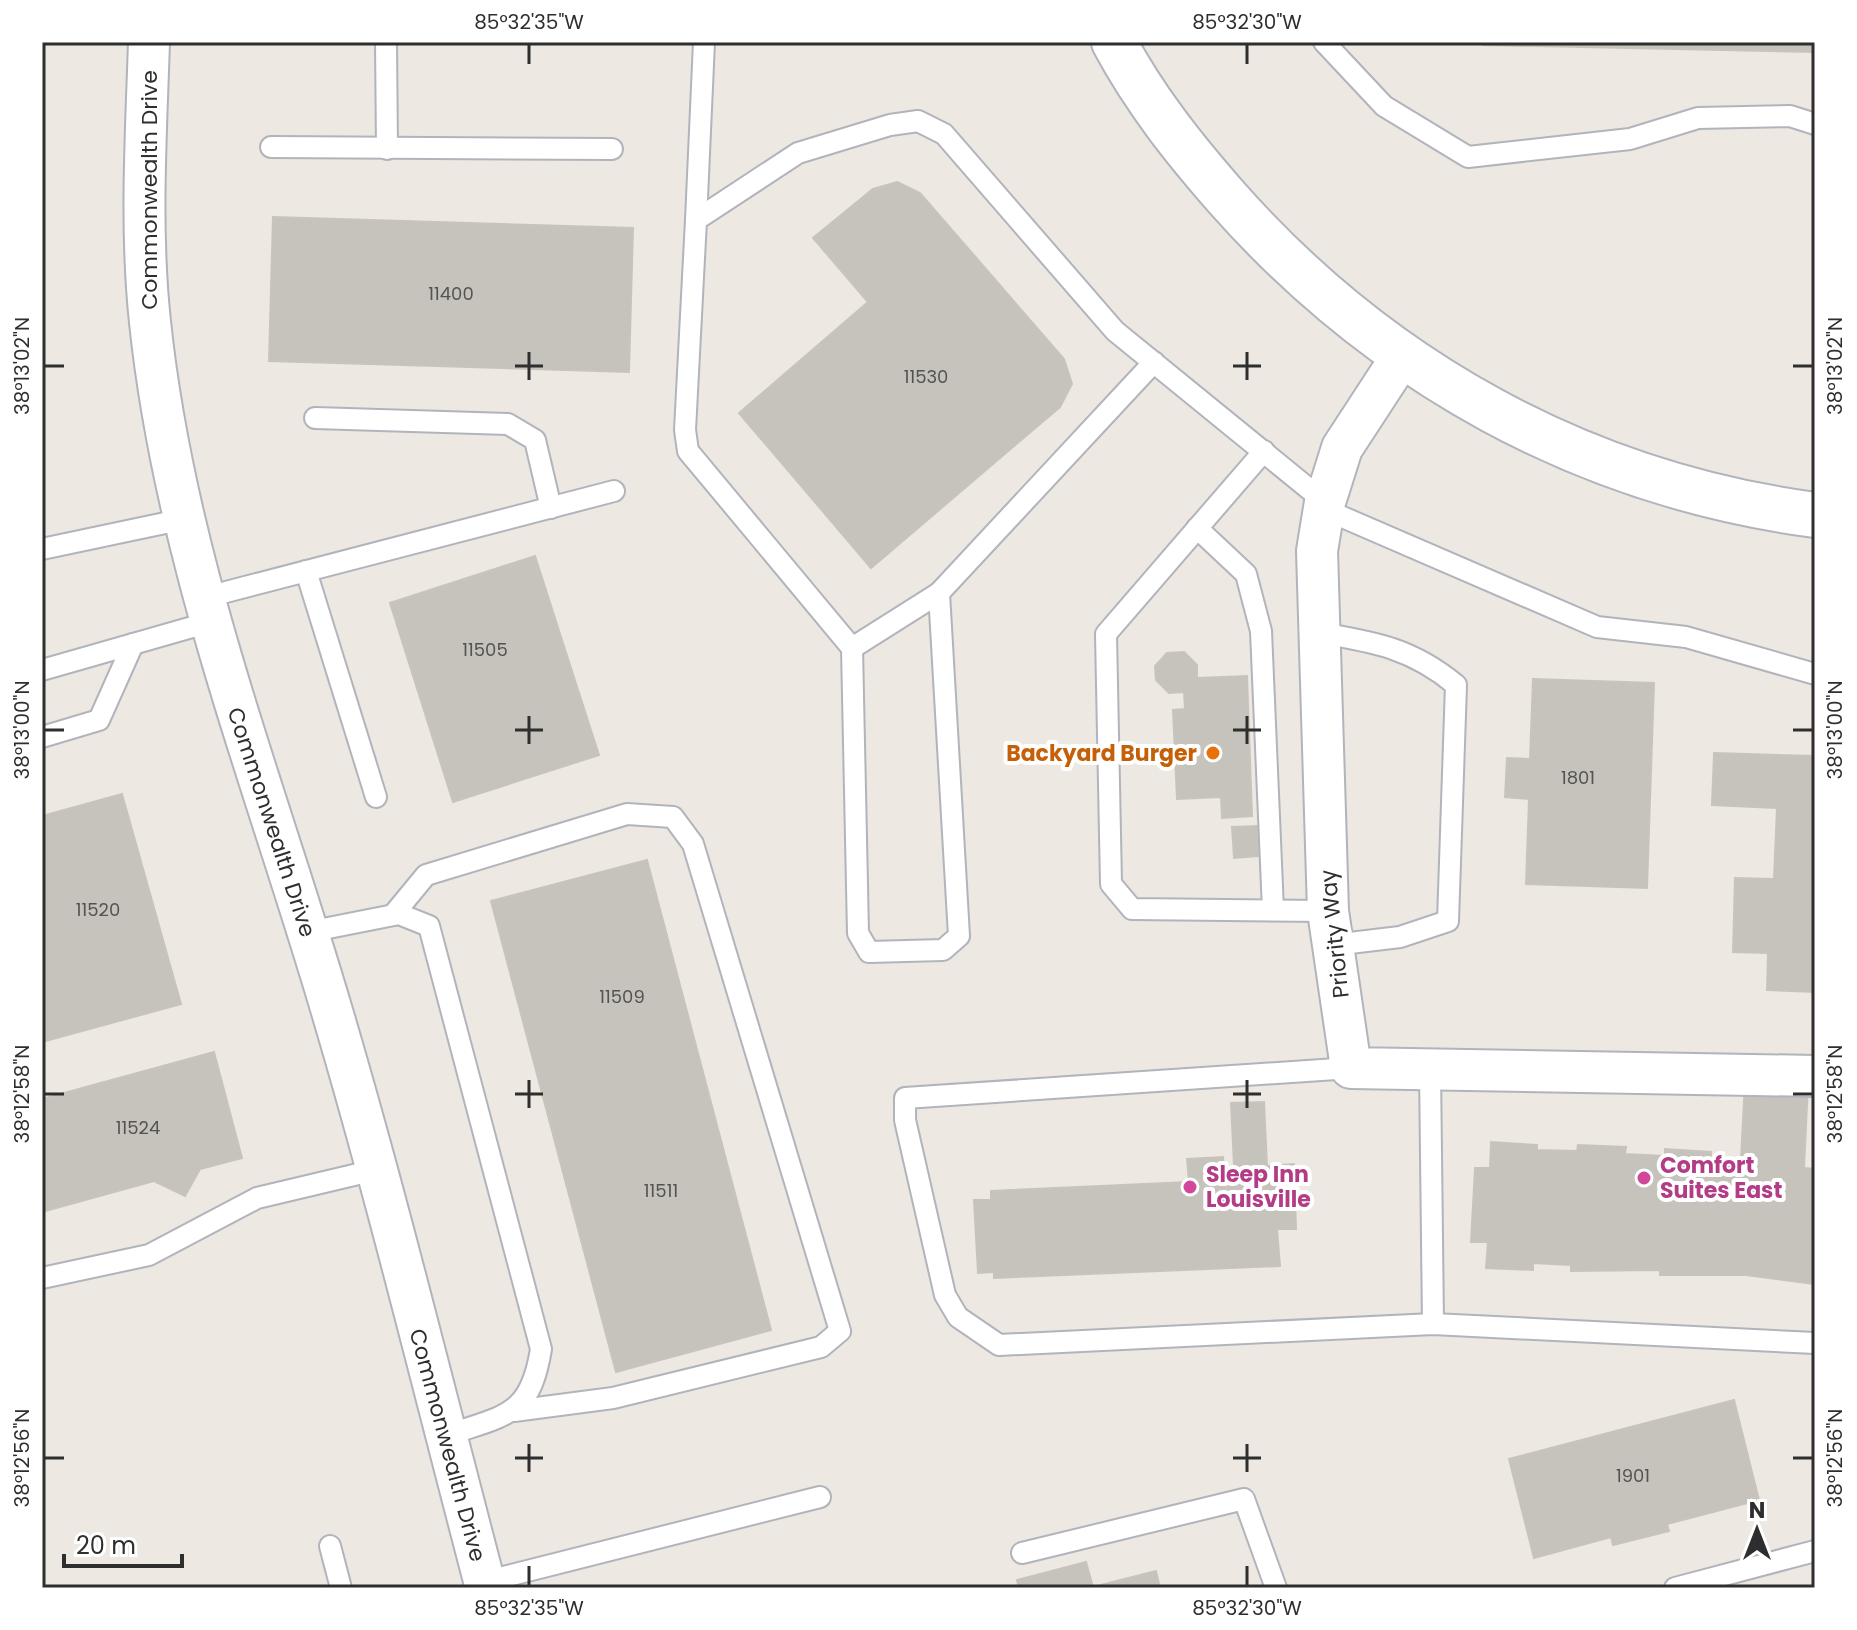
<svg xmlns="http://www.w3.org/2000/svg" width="1857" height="1630" viewBox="0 0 1857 1630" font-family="Poppins,sans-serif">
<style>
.building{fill:#c6c3bd;stroke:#c9c4bb;stroke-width:2}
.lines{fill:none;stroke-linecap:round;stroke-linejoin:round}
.lane-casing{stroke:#b2b4bc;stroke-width:24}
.street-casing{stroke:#b2b4bc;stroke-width:44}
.secondary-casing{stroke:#b2b4bc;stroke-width:48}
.lane{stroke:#fff;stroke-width:20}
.street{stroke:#fff;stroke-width:40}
.secondary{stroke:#fff;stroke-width:44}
.ticks{fill:none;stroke:#2e2e2e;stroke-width:3}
.food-dot{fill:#e8710a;stroke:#fff;stroke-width:3}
.hotel-dot{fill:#d1479c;stroke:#fff;stroke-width:3}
.labels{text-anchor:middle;stroke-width:8;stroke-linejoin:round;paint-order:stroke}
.number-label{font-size:18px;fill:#545352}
.street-label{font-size:22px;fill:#2e2e2e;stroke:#fff}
.food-label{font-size:22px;font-weight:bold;fill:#c56008;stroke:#fff;text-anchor:end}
.hotel-label{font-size:22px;font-weight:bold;fill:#b23c85;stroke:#fff;text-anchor:start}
.neatline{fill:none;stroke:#2e2e2e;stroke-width:3}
.ticks-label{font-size:20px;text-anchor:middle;fill:#2e2e2e}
</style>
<rect width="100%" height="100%" fill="#ede8e2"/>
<g class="building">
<path d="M 1483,42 L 1815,42 L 1815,52 L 1483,45 Z"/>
<path d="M 897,182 L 920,193 L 1064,359 L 1072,384 L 1060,407 L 871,568 L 739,413 L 868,302 L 813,238 L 873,189 Z"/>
<path d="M 273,217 L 633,228 L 629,372 L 269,361 Z"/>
<path d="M 535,556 L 599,755 L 453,802 L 390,603 Z"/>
<path d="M 1184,652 L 1197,665 L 1197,678 L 1247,676 L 1252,816 L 1222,818 L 1221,797 L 1177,799 L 1173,710 L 1185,709 L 1184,692 L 1169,693 L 1156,680 L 1155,666 L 1167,653 Z"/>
<path d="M 1533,679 L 1654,683 L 1647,888 L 1526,884 L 1529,799 L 1505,797 L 1507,758 L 1530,759 Z"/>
<path d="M 1714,753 L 1815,756 L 1815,992 L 1767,990 L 1768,953 L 1733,952 L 1735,878 L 1774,879 L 1777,808 L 1712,805 Z"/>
<path d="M 122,794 L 181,1004 L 42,1042 L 42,816 Z"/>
<path d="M 1257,826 L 1258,856 L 1234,858 L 1232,827 Z"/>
<path d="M 647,860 L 771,1330 L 616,1372 L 491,901 Z"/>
<path d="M 214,1052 L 242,1158 L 200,1169 L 185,1196 L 154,1181 L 42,1212 L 42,1099 Z"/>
<path d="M 1745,1081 L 1808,1084 L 1804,1168 L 1815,1169 L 1815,1284 L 1746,1275 L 1660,1275 L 1660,1270 L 1571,1271 L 1571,1265 L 1533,1263 L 1533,1270 L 1486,1268 L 1488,1242 L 1471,1242 L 1475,1168 L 1490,1168 L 1491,1142 L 1537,1145 L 1537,1150 L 1577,1151 L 1578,1145 L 1626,1147 L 1625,1154 L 1665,1156 L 1665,1149 L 1711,1152 L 1711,1158 L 1741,1159 Z"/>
<path d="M 1264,1102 L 1267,1166 L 1294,1164 L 1296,1229 L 1277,1229 L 1280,1266 L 994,1278 L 994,1272 L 978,1273 L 974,1200 L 991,1200 L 991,1191 L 1189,1182 L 1187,1159 L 1223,1157 L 1224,1167 L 1234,1166 L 1231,1103 Z"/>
<path d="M 1734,1400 L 1759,1500 L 1667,1524 L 1669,1531 L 1613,1545 L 1611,1537 L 1534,1558 L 1509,1459 Z"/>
<path d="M 1086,1562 L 1093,1587 L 1156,1571 L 1160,1588 L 1019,1588 L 1017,1580 Z"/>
</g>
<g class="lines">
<g class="lane-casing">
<g id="lane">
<path d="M 386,42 L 387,149"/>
<path d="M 1324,42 L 1384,106 L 1468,157 L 1630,139 L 1698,118 L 1790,116 L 1815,124"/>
<path d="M 271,147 L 612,149"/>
<path d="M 696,220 L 704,42"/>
<path d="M 1154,362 L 939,593 L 959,936 L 943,950 L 869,952 L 858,933 L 852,648 L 688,451 L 685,430 L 696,220 L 798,153 L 890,125 L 918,121 L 944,134 L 1115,331 L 1325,502"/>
<path d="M 315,418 L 508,424 L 535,440 L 551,508"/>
<path d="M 1264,451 L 1106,634 L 1111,884 L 1132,909 L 1328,911"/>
<path d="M 1324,509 L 1597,627 L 1686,637 L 1815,674"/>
<path d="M 1197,528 L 1246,574 L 1261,631 L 1273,910"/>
<path d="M 42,549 L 184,519"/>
<path d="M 306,571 L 376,797"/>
<path d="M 203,598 L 614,491"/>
<path d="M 1321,633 C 1375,642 1413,649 1456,685 L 1448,921 L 1400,937 L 1333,945"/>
<path d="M 852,648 L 939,593"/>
<path d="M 42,670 L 210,622"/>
<path d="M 42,737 L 99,720 L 133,644"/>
<path d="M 393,915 L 426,875 L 627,814 L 673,817 L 693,844 L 840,1331 L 821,1347 L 613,1398 L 514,1411"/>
<path d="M 308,932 L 399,914 L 429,926 L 541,1349 C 530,1418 504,1415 445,1436"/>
<path d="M 1351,1068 L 905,1098 L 905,1120 L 945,1295 L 958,1317 L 999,1345 L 1433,1324 L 1815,1343"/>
<path d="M 1430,1069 L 1433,1324"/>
<path d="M 42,1278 L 149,1255 L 257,1198 L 375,1170"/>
<path d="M 330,1546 L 341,1588"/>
<path d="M 1022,1553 L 1244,1499 L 1276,1588"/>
<path d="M 484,1582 L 820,1497"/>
<path d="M 1675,1588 L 1815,1551"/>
</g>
</g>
<g class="street-casing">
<g id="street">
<path d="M 149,42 C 146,135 140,229 150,322 C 175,560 264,781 331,1008 C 388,1200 435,1395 486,1588"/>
<path d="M 1402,356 L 1342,448 L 1325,502 L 1317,551 L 1328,911 L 1351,1068 L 1815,1076"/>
</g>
</g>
<g class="secondary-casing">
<path id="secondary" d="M 1114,42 C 1145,100 1184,149 1227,198 C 1381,372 1583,484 1815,515"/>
</g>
<use href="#lane" class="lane"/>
<use href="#street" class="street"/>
<use href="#secondary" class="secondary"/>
</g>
<path class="ticks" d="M 529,44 L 529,64M 1247,44 L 1247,64M 529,352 L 529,380M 1247,352 L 1247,380M 44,366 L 64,366M 515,366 L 543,366M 1233,366 L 1261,366M 1793,366 L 1813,366M 529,716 L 529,744M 1247,716 L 1247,744M 44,730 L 64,730M 515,730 L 543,730M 1233,730 L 1261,730M 1793,730 L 1813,730M 529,1080 L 529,1108M 1247,1080 L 1247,1108M 44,1094 L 64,1094M 515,1094 L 543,1094M 1233,1094 L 1261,1094M 1793,1094 L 1813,1094M 529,1444 L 529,1472M 1247,1444 L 1247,1472M 44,1458 L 64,1458M 515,1458 L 543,1458M 1233,1458 L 1261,1458M 1793,1458 L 1813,1458M 529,1566 L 529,1586M 1247,1566 L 1247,1586"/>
<circle class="food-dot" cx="1213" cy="753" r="8"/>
<g class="hotel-dot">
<circle cx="1644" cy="1178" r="8"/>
<circle cx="1190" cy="1187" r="8"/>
</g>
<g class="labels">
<g class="number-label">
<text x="451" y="300">11400</text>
<text x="926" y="383">11530</text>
<text x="485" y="656">11505</text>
<text x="1578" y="784">1801</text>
<text x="98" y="916">11520</text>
<text x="622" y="1003">11509</text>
<text x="138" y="1134">11524</text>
<text x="661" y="1197">11511</text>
<text x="1633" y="1482">1901</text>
</g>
<g class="street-label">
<text transform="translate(149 190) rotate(-90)" y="8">Commonwealth Drive</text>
<text transform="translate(272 822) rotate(72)" y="8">Commonwealth Drive</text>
<text transform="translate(1334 934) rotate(-96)" y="8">Priority Way</text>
<text transform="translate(448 1445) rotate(75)" y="8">Commonwealth Drive</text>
</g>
<g class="food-label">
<text x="1197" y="761">Backyard Burger</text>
</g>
<g class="hotel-label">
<text x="1660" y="1173">Comfort<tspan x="1660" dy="25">Suites East</tspan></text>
<text x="1206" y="1182">Sleep Inn<tspan x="1206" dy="25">Louisville</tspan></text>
</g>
</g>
<rect width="1857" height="1630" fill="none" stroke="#ffffff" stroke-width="88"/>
<g transform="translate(1757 1530)" stroke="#ffffff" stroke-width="6" paint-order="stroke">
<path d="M0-6L14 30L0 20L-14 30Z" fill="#2e2e2e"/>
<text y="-12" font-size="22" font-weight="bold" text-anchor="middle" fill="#2e2e2e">N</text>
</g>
<path d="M64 1554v12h118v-12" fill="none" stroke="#2e2e2e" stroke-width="4"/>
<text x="76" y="1554" font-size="24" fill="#2e2e2e" stroke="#ffffff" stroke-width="6" paint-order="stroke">20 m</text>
<rect x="44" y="44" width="1769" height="1542" class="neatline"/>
<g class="ticks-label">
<text x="529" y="29">85°32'35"W</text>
<text x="1247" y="29">85°32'30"W</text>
<text transform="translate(22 366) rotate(-90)" y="7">38°13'02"N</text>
<text transform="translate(1835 366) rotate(-90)" y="7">38°13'02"N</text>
<text transform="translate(22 730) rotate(-90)" y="7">38°13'00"N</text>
<text transform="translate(1835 730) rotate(-90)" y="7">38°13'00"N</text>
<text transform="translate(22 1094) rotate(-90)" y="7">38°12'58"N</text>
<text transform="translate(1835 1094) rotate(-90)" y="7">38°12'58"N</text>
<text transform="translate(22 1458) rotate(-90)" y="7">38°12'56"N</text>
<text transform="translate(1835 1458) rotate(-90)" y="7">38°12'56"N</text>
<text x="529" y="1615">85°32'35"W</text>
<text x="1247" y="1615">85°32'30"W</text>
</g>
</svg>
